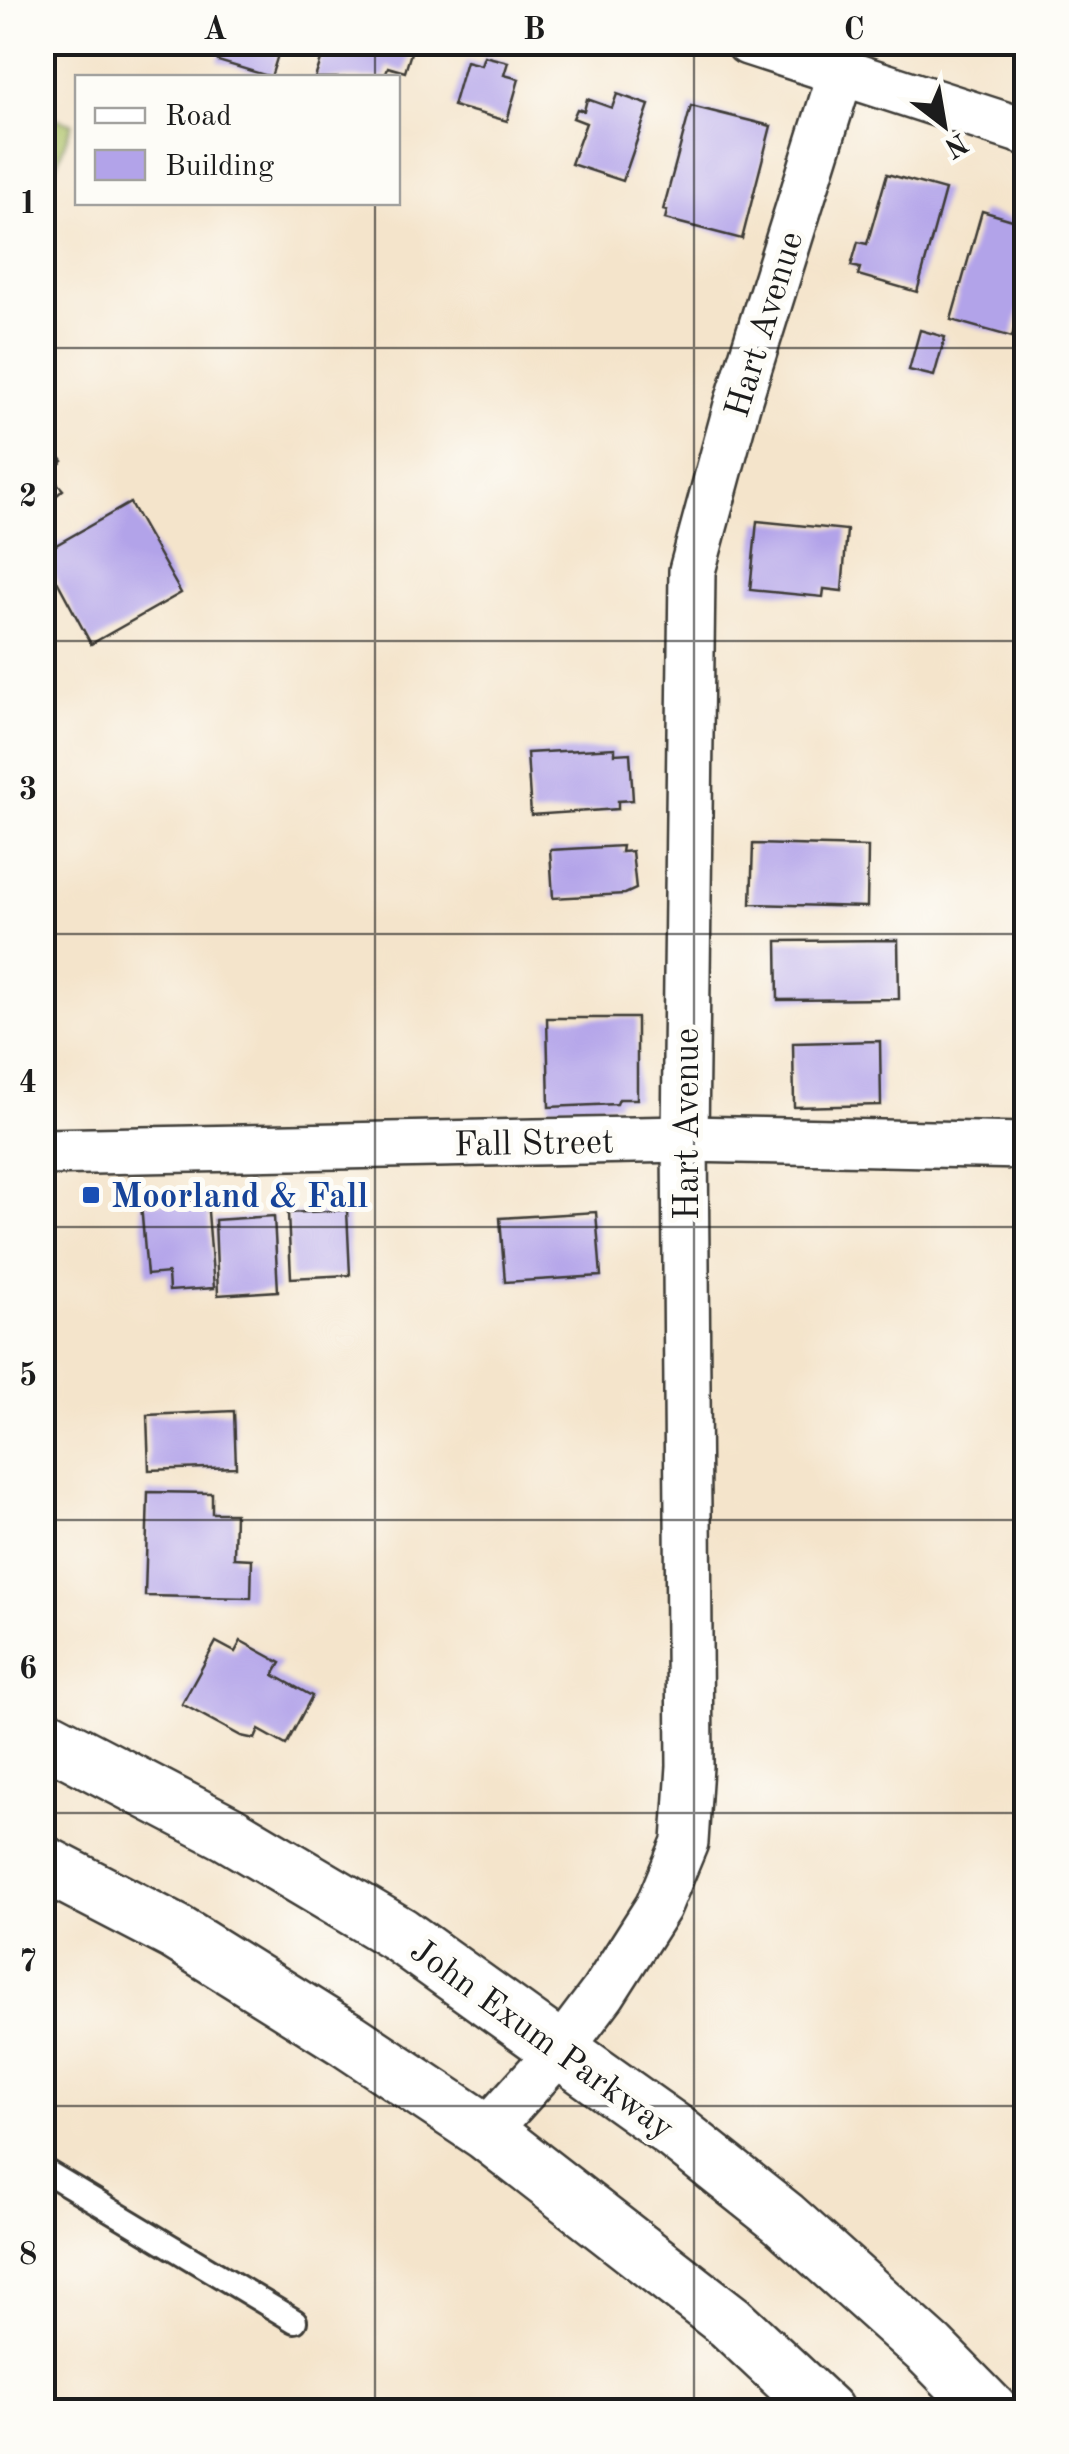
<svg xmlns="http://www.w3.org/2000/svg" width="1069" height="2454" viewBox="0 0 1069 2454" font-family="'Old Standard TT',serif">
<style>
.green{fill:#acc165;stroke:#646e40;stroke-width:2.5}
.building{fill:#b2a3e9}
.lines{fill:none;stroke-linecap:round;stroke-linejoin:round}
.lane-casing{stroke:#3c3a36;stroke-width:28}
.street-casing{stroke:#3c3a36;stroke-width:50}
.primary-casing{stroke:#3c3a36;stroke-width:60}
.lane{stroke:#fff;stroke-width:22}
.street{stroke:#fff;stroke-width:45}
.primary{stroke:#fff;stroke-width:55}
.grid{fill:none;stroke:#1c1c1c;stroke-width:2.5;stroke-opacity:0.55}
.transit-dot{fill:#1a4fb4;stroke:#fdfcf7;stroke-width:4}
.labels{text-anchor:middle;stroke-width:10;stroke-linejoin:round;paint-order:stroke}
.street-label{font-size:35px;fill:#1c1c1c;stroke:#fdfcf7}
.transit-label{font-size:35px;font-weight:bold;fill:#164399;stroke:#fdfcf7;text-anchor:start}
.neatline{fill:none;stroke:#1c1c1c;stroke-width:4}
.grid-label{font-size:32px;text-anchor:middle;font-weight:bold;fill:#1c1c1c}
</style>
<rect width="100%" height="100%" fill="#fdfcf7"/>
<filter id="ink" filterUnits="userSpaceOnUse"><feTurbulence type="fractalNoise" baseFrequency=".01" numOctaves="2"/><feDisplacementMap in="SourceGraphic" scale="20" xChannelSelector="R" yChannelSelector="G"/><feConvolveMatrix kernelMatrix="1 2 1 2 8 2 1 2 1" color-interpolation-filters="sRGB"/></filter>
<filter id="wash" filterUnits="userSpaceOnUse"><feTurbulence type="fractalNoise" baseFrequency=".0048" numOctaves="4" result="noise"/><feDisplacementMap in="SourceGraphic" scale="40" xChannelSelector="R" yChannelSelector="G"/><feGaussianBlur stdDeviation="2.25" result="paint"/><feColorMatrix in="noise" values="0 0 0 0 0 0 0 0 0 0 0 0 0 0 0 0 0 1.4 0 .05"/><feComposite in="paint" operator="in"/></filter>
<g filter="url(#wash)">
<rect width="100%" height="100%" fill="#f4e4cb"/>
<path class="green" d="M 43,115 L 72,123 L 43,202 L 42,115 Z"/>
<g id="blocks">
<g class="building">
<path d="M 223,42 L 282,42 L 271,77 L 218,61 Z"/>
<path d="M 327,42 L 401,42 L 413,46 L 405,72 L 388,67 L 384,78 L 315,78 Z"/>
<path d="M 484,56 L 508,62 L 504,75 L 519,79 L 507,121 L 453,106 L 466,61 L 481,65 Z"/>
<path d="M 617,94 L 649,105 L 623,181 L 571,164 L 586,123 L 573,118 L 577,109 L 584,111 L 587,99 L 612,108 Z"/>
<path d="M 691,106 L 771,126 L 742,239 L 665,219 L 667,211 L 663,210 Z"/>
<path d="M 887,174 L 945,190 L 917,292 L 858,275 L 860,268 L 851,266 L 858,242 L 867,244 Z"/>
<path d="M 982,211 L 1026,224 L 1026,285 L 1012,337 L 951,320 Z"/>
<path d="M 920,330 L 945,337 L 934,376 L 909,370 Z"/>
<path d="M 42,436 L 63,461 L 48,473 L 63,490 L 42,508 Z"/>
<path d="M 130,503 L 181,593 L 91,644 L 42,553 Z"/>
<path d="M 757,521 L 847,530 L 842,591 L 824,589 L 823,597 L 750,590 Z"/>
<path d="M 615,748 L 615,754 L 630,753 L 633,800 L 618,801 L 618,809 L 531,815 L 527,753 Z"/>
<path d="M 753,844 L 868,847 L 867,907 L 751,904 Z"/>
<path d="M 622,846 L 621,852 L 632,851 L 636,889 L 625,894 L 553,898 L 550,850 Z"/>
<path d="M 898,940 L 899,999 L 778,1000 L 777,941 Z"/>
<path d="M 547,1018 L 637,1018 L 637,1099 L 619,1099 L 617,1104 L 549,1107 Z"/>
<path d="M 880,1041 L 881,1105 L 794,1107 L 793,1043 Z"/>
<path d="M 207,1199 L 214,1288 L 169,1291 L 168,1273 L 147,1275 L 141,1204 Z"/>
<path d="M 347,1210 L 350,1275 L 291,1278 L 288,1213 Z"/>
<path d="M 596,1212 L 601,1276 L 505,1282 L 500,1218 Z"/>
<path d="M 274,1216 L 278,1291 L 218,1295 L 215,1220 Z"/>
<path d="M 234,1411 L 236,1467 L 149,1470 L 147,1415 Z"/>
<path d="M 148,1492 L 212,1493 L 212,1513 L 235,1513 L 234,1558 L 252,1559 L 251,1598 L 145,1596 Z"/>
<path d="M 241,1641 L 281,1663 L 274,1675 L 312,1696 L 286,1745 L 259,1730 L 255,1739 L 241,1736 L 182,1704 L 216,1642 L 235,1652 Z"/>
</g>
</g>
</g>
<g filter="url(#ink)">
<use href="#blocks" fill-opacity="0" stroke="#3c3a36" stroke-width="2.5"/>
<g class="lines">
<g class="lane-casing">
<path id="lane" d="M 42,2169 L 295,2321"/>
</g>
<g class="street-casing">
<g id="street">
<path d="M 748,42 L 1026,132"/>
<path d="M 42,1152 L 685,1139 L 1026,1146"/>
<path d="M 486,2132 L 560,2050 L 603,1993 L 658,1907 L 685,1842 L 690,1766 L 685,1139 L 692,571 L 737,405 L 841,73"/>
</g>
</g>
<g class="primary-casing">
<g id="primary">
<path d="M 42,1736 L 228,1833 L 400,1935 L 560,2050 L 675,2132 L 783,2218 L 930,2350 L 991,2412"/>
<path d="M 42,1863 L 175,1932 L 348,2040 L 486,2132 L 730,2322 L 826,2412"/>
</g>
</g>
<use href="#lane" class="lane"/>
<use href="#street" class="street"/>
<use href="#primary" class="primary"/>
</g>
</g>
<path class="grid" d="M 375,42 L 375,78M 694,42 L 694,2412M 375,202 L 375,2412M 42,348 L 1026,348M 42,641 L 1026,641M 42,934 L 1026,934M 42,1227 L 1026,1227M 42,1520 L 1026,1520M 42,1813 L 1026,1813M 42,2106 L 1026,2106"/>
<rect class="transit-dot" x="81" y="1185" width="20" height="20" rx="5"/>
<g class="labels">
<g class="street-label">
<text transform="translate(763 324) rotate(-73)" y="12">Hart Avenue</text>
<text transform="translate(686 1124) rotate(-90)" y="12">Hart Avenue</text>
<text transform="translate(534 1142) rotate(-1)" y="12">Fall Street</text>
<text transform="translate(543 2038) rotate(36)" y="12">John Exum Parkway</text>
</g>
<g class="transit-label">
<text x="111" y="1207">Moorland &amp; Fall</text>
</g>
</g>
<rect width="1069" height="2454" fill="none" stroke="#fdfcf7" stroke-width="110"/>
<rect x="75" y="75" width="325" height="130" fill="#fdfcf7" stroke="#a3a29f" stroke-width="2.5"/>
<rect x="95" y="108" width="50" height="15" fill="#ffffff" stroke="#a3a29f" stroke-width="2.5"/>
<text x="165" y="125" font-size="30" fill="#1c1c1c">Road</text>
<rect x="95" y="150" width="50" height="30" fill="#b2a3e9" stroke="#a3a29f" stroke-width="2.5"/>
<text x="165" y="175" font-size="30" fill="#1c1c1c">Building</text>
<g transform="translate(944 125) rotate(149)" stroke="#fdfcf7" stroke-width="8" paint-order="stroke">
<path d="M0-8L18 38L0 25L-18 38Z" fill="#1c1c1c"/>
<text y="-15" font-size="28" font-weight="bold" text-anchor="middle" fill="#1c1c1c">N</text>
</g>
<rect x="55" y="55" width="959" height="2344" class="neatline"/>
<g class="grid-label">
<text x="215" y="39">A</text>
<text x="534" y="39">B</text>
<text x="854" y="39">C</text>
<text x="28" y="213">1</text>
<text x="28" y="506">2</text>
<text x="28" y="799">3</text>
<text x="28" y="1092">4</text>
<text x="28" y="1385">5</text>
<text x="28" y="1678">6</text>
<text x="28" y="1971">7</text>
<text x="28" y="2264">8</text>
</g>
</svg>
